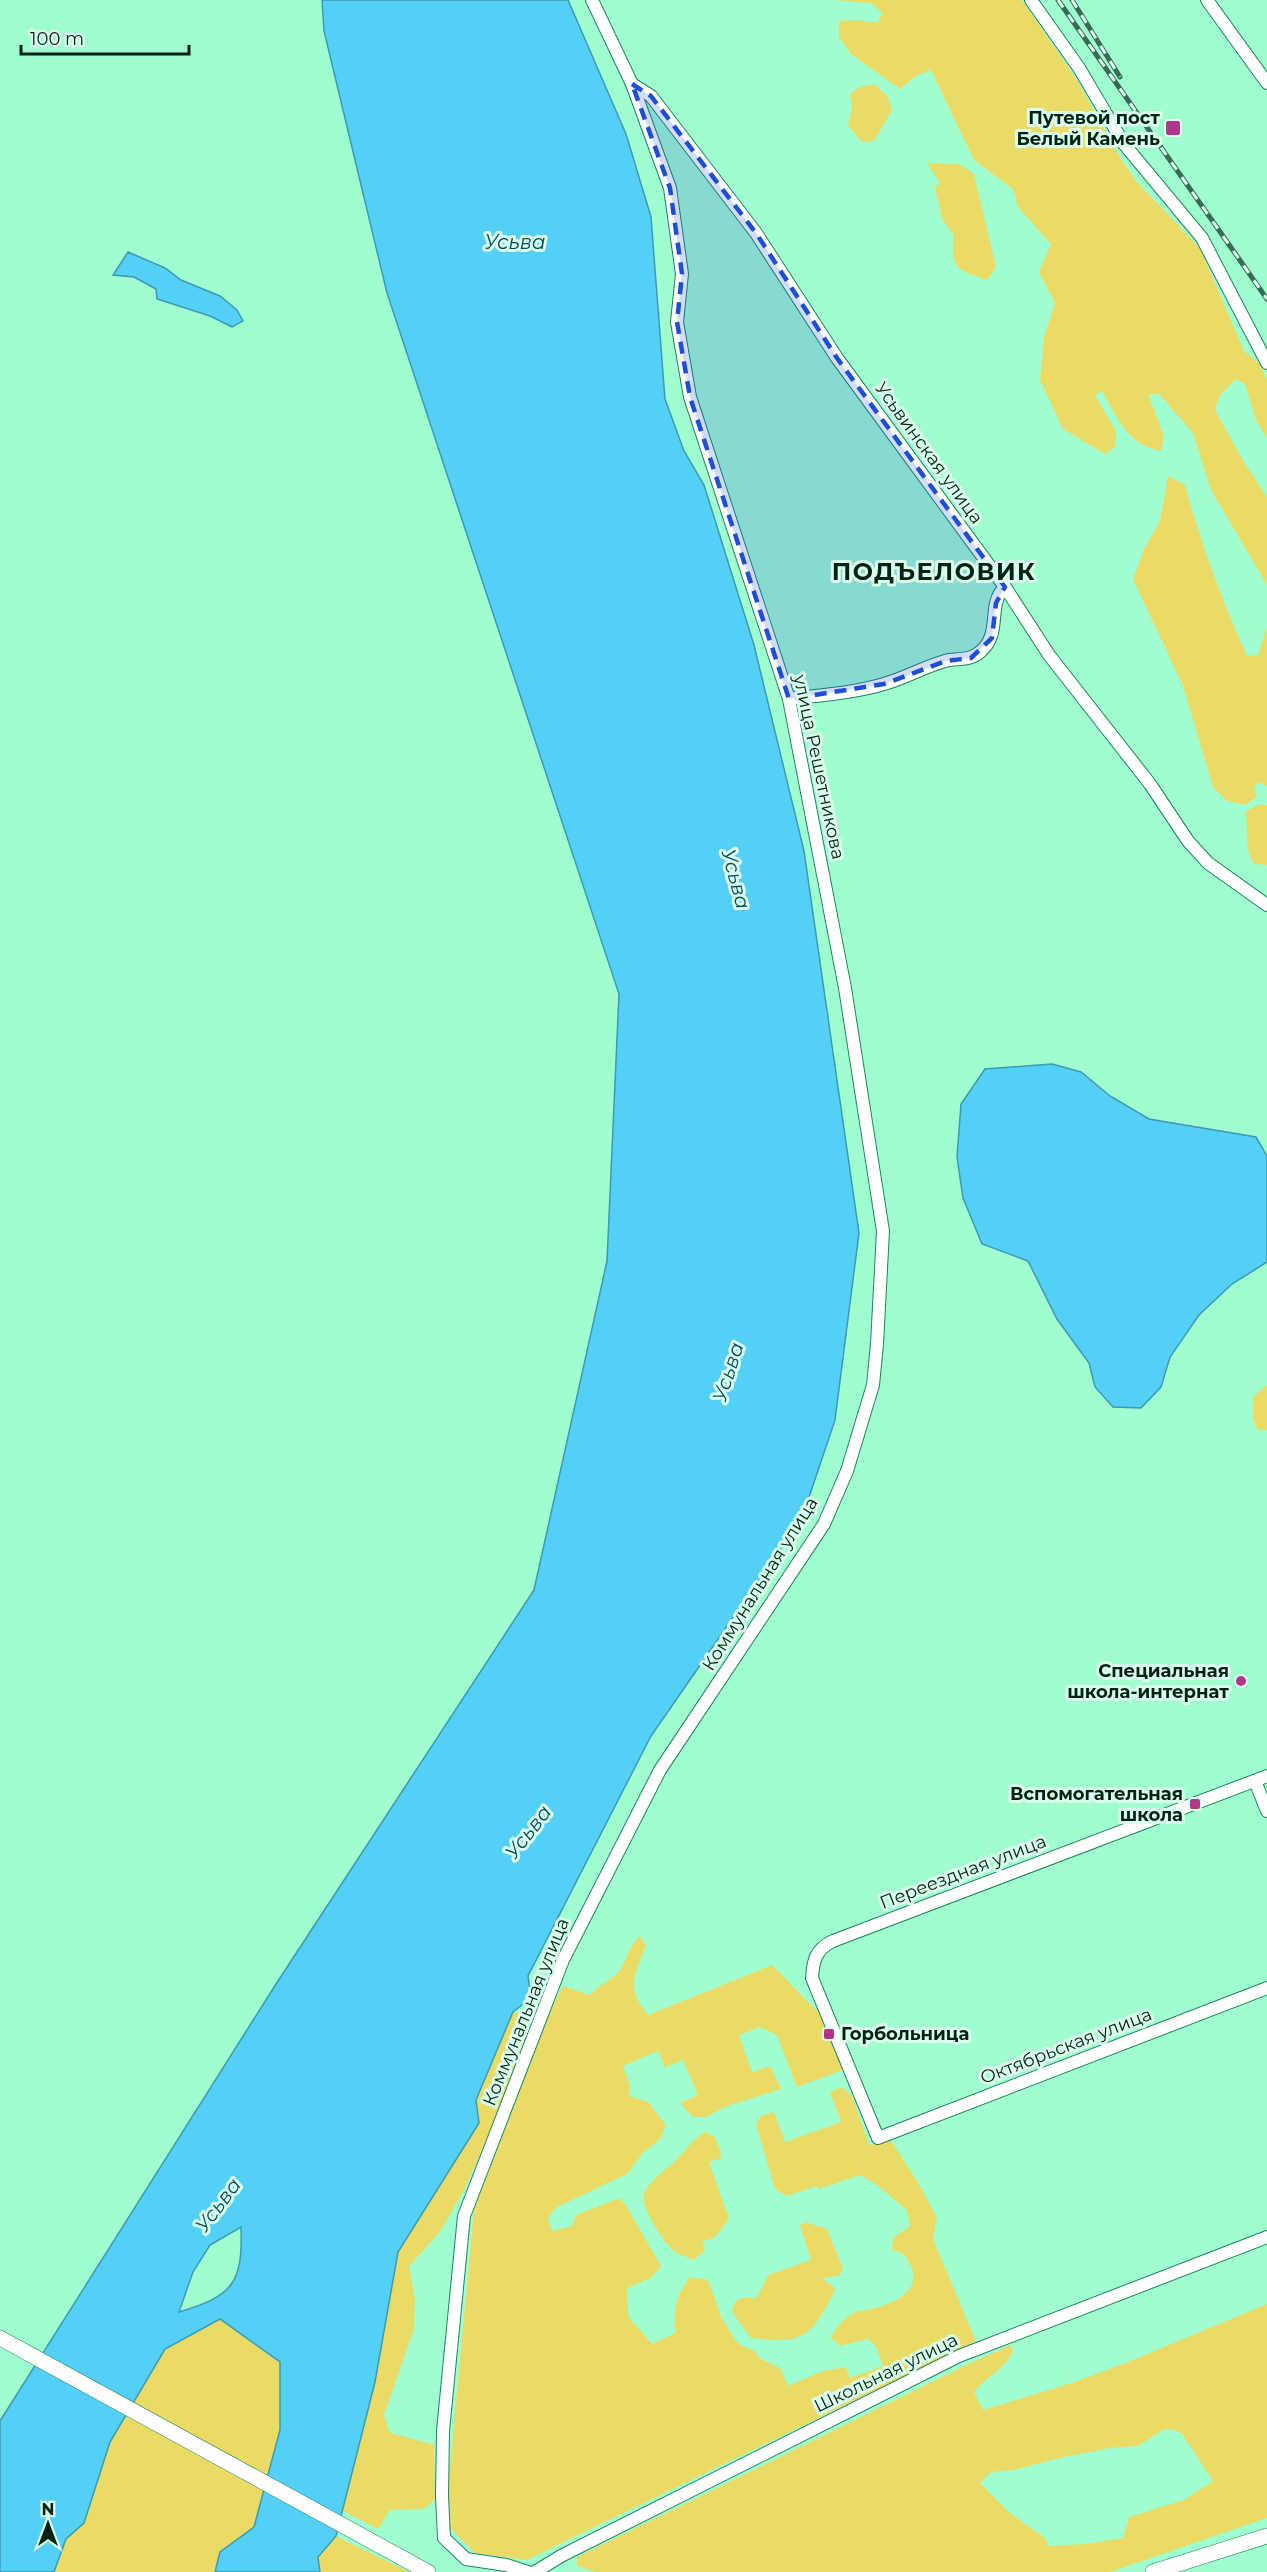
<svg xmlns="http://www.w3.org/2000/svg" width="1267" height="2572" viewBox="0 0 1267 2572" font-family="Montserrat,sans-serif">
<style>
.green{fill:#e9db66;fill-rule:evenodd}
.water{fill:#54cff6;stroke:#3c9bb2;stroke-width:1.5;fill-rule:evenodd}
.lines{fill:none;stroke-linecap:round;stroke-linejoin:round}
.minor-casing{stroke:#1e845d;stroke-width:14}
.major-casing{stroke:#1e845d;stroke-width:16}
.minor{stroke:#fff;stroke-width:12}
.major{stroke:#fff;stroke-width:15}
.rail-casing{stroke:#386b54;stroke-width:5}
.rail{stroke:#dafdeb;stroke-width:3;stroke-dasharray:9;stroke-linecap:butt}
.marked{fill:#1d4ed8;fill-opacity:0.2;stroke:#1d4ed8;stroke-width:4.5;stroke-dasharray:12 8;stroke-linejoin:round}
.poi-dot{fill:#b1378b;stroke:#dafdeb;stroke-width:2}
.labels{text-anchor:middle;stroke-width:6;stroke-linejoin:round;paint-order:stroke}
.poi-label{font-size:18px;font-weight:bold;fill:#032115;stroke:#dafdeb;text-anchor:end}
.street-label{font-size:18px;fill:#032115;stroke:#dafdeb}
.water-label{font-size:20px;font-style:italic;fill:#004c60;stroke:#dafdeb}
.district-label{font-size:24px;font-weight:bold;letter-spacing:1.5px;fill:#032115;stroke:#dafdeb}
</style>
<rect width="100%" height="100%" fill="#a0fdd0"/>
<g class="green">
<path d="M 832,0 L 1022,0 L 1077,80 L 1123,162 L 1137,182 L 1200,248 L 1244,351 L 1259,363 L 1267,379 L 1267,438 L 1256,420 L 1245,384 L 1236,379 L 1220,395 L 1215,410 L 1245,464 L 1267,497 L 1267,585 L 1211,490 L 1193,433 L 1159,394 L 1148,394 L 1164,436 L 1161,451 C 1126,444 1118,418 1102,391 L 1095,395 L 1116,431 L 1115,447 L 1105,454 L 1063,429 L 1040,381 L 1044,337 L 1055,303 L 1039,272 L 1051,244 L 1018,207 L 1013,189 L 974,160 L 931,70 L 916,76 L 900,89 L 851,54 L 839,37 L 839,21 L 856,20 L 876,23 L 883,13 L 871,3 Z"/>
<path d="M 875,84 L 888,97 L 892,110 L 874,141 L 862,142 L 848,125 L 852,106 L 850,94 L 860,87 Z"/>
<path d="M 927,163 L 959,164 L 974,174 L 996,267 L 987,280 C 957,269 950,270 954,235 L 942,219 L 935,187 L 940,183 Z"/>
<path d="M 1168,476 L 1185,485 C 1201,544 1222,600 1247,656 L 1258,655 L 1267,627 L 1267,786 L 1258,782 L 1254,788 L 1257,797 L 1245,805 L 1227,801 L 1213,787 L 1183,686 L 1133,579 L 1144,549 L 1160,521 Z"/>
<path d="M 1258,805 L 1267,805 L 1267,865 L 1254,864 C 1243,845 1250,832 1245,812 Z"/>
<path d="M 1267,1385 L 1267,1430 L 1258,1430 L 1253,1419 L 1253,1397 Z"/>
<path d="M 640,1936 L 646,1945 C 634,1978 625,1985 648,2015 L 772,1965 L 827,2021 L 843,2070 L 797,2087 L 777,2035 L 760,2027 L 739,2035 L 752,2072 L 770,2066 L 781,2089 L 727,2106 L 706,2117 L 693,2117 L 680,2103 L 698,2095 L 683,2060 L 665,2067 L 658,2051 L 623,2066 L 630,2086 L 629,2096 L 648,2102 L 666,2125 L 660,2139 L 643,2153 L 627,2174 L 557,2207 L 548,2218 L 552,2231 L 572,2226 L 576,2215 L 620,2198 L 627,2207 L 661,2266 L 651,2278 L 627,2288 L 628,2316 L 652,2344 L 675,2333 C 674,2307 674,2299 690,2277 L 708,2280 L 721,2316 L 734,2338 L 741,2346 L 753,2350 L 761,2359 L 780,2368 L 788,2386 L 823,2371 L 846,2367 L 850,2378 L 883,2366 L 876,2347 L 868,2339 L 840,2346 L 831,2338 C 836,2328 843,2319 853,2313 C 858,2310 865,2311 871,2309 C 902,2302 930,2284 902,2253 L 892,2250 L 893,2238 L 910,2226 L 907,2210 C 891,2198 878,2183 860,2175 L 819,2189 L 817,2186 L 786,2196 L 775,2189 L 756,2124 L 761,2116 L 774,2112 L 785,2142 L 841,2122 L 830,2092 L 842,2087 L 852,2096 L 869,2145 L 890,2139 L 920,2186 L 937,2218 L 933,2239 L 976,2341 L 527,2560 L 475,2553 L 451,2529 L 448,2487 L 474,2210 L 552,2007 L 563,1986 L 590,1995 C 598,1985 614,1979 620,1970 C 628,1957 628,1948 640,1936 Z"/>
<path d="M 513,2012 L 524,2014 L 529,2028 L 491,2130 L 464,2190 L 440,2232 L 409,2266 L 415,2300 L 414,2329 L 384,2415 L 389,2432 L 434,2445 L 435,2500 L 424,2509 L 390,2510 L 378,2529 L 343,2511 L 375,2382 L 397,2252 L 479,2123 L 476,2100 Z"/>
<path d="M 706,2132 L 715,2137 L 722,2158 L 709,2162 L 729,2219 L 714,2238 L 702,2241 L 705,2250 L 694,2260 C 687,2257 678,2255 673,2250 C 663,2242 640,2206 644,2194 C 650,2179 669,2168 679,2157 C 690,2146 691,2140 706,2132 Z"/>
<path d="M 805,2222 L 827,2229 L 843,2268 L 839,2276 L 822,2278 L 835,2288 C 833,2297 827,2305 822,2314 C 804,2345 783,2341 751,2338 L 732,2312 C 734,2296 743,2297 757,2298 L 768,2275 L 811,2260 L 800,2225 Z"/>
<path d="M 1267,2304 L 1267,2518 L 1110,2572 L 596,2572 L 577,2566 L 577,2557 L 968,2364 L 1011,2345 L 1013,2352 C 1005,2368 985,2378 974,2392 L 983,2410 L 1075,2382 L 1128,2362 ZM 1173,2429 L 1182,2434 L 1213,2481 L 1184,2500 L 1129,2517 L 1123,2538 L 1086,2544 L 1048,2546 L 1046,2539 L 1010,2513 L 980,2483 L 991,2472 L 1013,2470 L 1064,2457 L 1110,2448 L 1138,2446 L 1163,2430 Z"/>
<path d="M 220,2319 L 280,2362 L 280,2430 L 254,2527 L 220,2552 L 215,2572 L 54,2572 L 66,2539 L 84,2523 L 110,2442 L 165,2349 Z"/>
<path d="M 336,2536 L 409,2572 L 320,2572 L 318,2557 Z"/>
</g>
<g class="water">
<path d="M 322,0 L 568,0 L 626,134 L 651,217 L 665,399 L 684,451 L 704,485 L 754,645 L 804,851 L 859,1233 L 835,1420 L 802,1518 L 651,1736 L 528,1976 L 531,1998 L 513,2012 L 476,2100 L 479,2123 L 398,2252 L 375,2382 L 336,2536 L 318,2557 L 320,2572 L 215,2572 L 220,2552 L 254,2527 L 280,2430 L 280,2362 L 220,2319 L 165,2349 L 110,2442 L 84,2523 L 66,2539 L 54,2572 L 0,2572 L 0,2421 L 276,1984 L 534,1590 L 607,1261 L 619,994 L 387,293 L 324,31 ZM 241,2227 C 243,2283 233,2296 179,2312 L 193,2272 L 210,2245 Z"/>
<path d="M 128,252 L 165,268 L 181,280 L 220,296 L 237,310 L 243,321 L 232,327 L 210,316 L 157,299 L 156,289 L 134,277 L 113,275 Z"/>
<path d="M 1052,1064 L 1081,1072 L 1110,1096 L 1149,1119 L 1256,1137 L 1267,1156 L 1267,1262 L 1232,1284 L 1199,1315 L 1170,1357 L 1161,1387 L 1141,1408 L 1113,1407 L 1095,1387 L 1089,1363 L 1057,1319 L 1028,1261 L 982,1244 L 963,1198 L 957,1157 L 961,1104 L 985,1069 Z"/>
</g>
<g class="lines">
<g class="minor-casing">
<g id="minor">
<path d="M 592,0 L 632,84 L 651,96 L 756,233 L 837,358 L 1005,587 L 1049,655 L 1150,784 L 1188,841 L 1208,863 L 1267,905"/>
<path d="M 1031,0 L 1079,68 L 1124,144 L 1202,238 L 1267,363"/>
<path d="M 1207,0 L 1267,83"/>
<path d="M 789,699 C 821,695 854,693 884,684 C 905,678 924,667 945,661 C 957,658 970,661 980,652 C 1003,633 986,605 1005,587"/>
<path d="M 1267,1776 L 833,1941 C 816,1949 813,1960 812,1978 L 878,2138 L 1267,1988"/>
<path d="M 1255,1781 L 1267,1811"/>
<path d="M 528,2572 L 506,2565 L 466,2559 L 444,2538 L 442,2496 L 443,2431 L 464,2216 L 563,1960 L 660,1770 L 824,1524 L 847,1471 L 873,1385 L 877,1344 L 883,1231 L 845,988 L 789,699 L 690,397 L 677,322 L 682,274 L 670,188 L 632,84"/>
<path d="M 535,2572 L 561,2556 L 959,2356 L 1267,2237"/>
</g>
</g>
<g class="major-casing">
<g id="major">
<path d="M 0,2338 L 428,2572"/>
<path d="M 1153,2572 L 1267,2536"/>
</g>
</g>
<use href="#minor" class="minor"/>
<use href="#major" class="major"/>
<g class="rail-casing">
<g id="rail">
<path d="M 1058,0 L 1267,299"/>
<path d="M 1072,0 L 1120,77"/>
</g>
</g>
<use href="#rail" class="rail"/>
</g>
<path class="marked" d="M 632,84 L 651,96 L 756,233 L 837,358 L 1005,587 L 996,603 L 992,638 L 971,658 L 946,661 L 884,684 L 789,699 L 690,397 L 677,322 L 682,274 L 670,188 Z"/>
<g class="poi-dot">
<rect x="1165" y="120" width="16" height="16" rx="3"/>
<circle cx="1241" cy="1681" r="6"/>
<rect x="1189" y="1798" width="12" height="12" rx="3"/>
<rect x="823" y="2028" width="12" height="12" rx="3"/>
</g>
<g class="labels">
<g class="poi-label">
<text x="1160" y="124">Путевой пост<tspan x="1160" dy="21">Белый Камень</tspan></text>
<text x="1229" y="1677">Специальная<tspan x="1229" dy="21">школа-интернат</tspan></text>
<text x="1183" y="1800">Вспомогательная<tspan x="1183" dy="21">школа</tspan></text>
<text x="841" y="2040" text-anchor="start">Горбольница</text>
</g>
<g class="street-label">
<text transform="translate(929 453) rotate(54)" y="6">Усьвинская улица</text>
<text transform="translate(819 767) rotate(78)" y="6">улица Решетникова</text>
<text transform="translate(760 1584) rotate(-58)" y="6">Коммунальная улица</text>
<text transform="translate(963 1872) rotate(-21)" y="6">Переездная улица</text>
<text transform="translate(526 2012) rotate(-68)" y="6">Коммунальная улица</text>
<text transform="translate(1066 2046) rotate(-21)" y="6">Октябрьская улица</text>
<text transform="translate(886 2373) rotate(-26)" y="6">Школьная улица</text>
</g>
<g class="water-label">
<text x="515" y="249">Усьва</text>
<text transform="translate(736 879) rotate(75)" y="7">Усьва</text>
<text transform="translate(728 1372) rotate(-72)" y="7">Усьва</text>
<text transform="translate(528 1832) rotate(-52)" y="7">Усьва</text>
<text transform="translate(218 2205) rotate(-53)" y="7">Усьва</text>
</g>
<g class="district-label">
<text x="934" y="580">ПОДЪЕЛОВИК</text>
</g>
</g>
<g transform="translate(48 2524)" stroke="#dafdeb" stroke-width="4.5" paint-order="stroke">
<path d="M0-4.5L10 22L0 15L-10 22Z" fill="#032115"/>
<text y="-9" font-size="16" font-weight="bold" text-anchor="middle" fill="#032115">N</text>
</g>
<path d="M21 45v9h168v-9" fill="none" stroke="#032115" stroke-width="3"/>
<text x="30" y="45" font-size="18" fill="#032115" stroke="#dafdeb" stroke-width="4.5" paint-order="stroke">100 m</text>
</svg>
